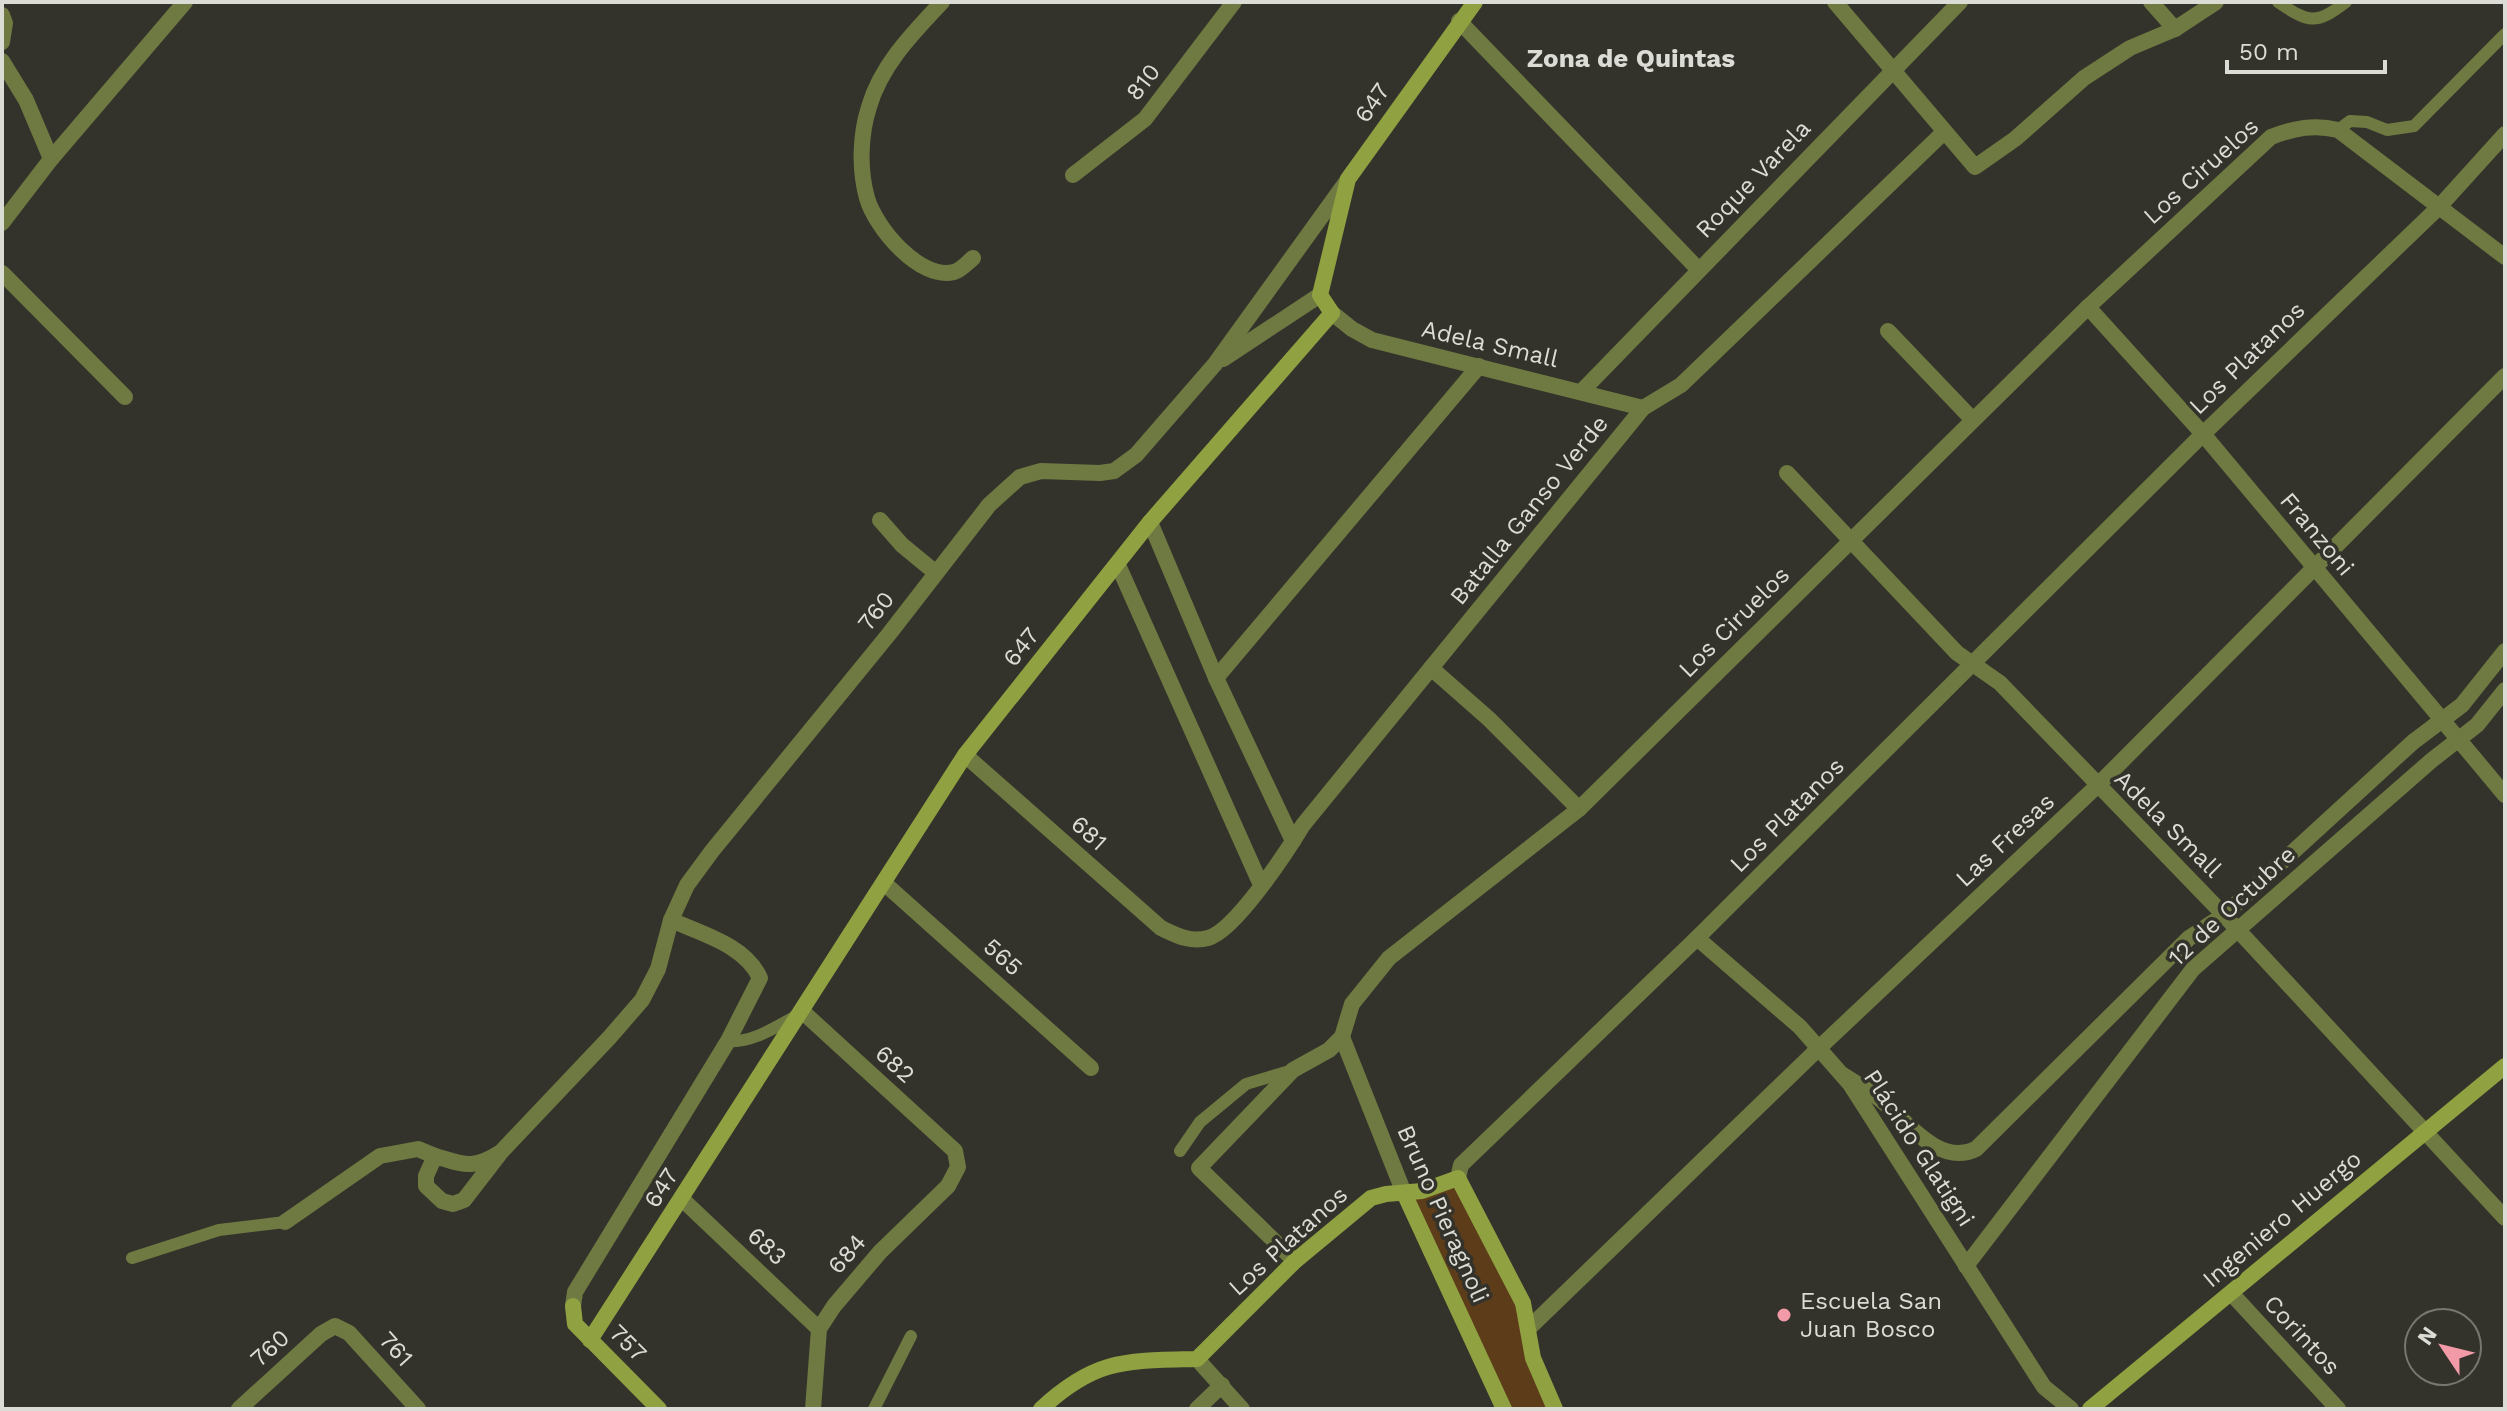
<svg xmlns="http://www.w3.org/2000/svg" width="2507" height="1411" viewBox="0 0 2507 1411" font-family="'Work Sans',sans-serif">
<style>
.green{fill:#5d3c1a}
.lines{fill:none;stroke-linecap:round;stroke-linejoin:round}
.lane{stroke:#6e7a41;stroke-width:12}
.street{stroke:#6e7a41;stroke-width:16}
.secondary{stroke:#90a141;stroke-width:16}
.poi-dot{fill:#f39aa9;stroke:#34332b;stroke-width:3}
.labels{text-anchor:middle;stroke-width:7;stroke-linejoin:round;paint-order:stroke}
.street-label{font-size:24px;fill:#dcdcd7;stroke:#34332b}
.poi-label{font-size:24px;fill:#dcdcd7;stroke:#34332b;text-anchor:start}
.neighbourhood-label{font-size:26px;font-weight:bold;fill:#dcdcd7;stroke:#34332b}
</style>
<rect width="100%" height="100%" fill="#34332b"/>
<path class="green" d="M 1458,1178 L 1523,1303 L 1555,1409 L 1504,1409 L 1404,1193 Z"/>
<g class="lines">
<g class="lane">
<path d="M 2278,2 C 2309,23 2316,25 2346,2"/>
<path d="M 2338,130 L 2350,121 L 2367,122 L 2387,130 L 2414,126 L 2505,34"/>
<path d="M 728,1041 C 753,1043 775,1027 796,1016"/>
<path d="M 1180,1151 L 1200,1122 L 1246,1084 L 1293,1070"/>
<path d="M 132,1258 L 219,1230 L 285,1222"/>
<path d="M 874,1409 L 911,1336"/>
</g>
<g class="street">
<path d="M 942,2 C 913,33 881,65 869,107 C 860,135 859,169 867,198 C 875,227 920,281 954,272 C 961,270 967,263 973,258"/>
<path d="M 1835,2 L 1975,167 L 2015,139 L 2084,78 L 2130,48 L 2175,29 L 2216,2"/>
<path d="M 2151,2 L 2175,29"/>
<path d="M 2,15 L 5,23 L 2,42"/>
<path d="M 1459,21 L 1699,270"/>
<path d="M 2,61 L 26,100 L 51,159"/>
<path d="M 1073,175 L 1145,119 L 1234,2"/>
<path d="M 2,223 L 51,159 L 185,2"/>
<path d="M 2,273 L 125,397"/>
<path d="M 2088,307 L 2203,434 L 2505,795"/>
<path d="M 1332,313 L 1352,329 L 1372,340 L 1643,408"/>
<path d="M 1888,331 L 1972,419"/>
<path d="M 1223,359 L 1320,295"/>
<path d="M 1582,391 L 1960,2"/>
<path d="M 1787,473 L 1957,653 L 2000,683 L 2224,915 L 2505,1218"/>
<path d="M 880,520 L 902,545 L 936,573"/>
<path d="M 1150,522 L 1216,678 L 1293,841"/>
<path d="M 1118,565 L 1261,885"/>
<path d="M 1431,668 L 1489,719 L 1579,809"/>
<path d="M 1216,678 L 1479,366"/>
<path d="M 965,755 L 1161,928 C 1176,935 1190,943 1208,938 C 1235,931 1288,850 1303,825 L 1643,408 L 1681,385 L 1944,132"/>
<path d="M 884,883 L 1091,1068"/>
<path d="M 1697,938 L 1800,1027 L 1850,1084 L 2044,1387 L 2071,1409"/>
<path d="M 803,1012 L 955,1151 L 958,1167 L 948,1186 L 880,1252 L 834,1306 L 819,1329 L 813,1409"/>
<path d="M 1342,1037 L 1404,1193"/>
<path d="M 1843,1075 C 1855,1083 1869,1090 1881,1100 C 1906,1121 1939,1167 1976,1149 L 2189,938 L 2224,915 L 2413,742 L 2462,705 L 2505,651"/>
<path d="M 501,1152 L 464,1200 L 453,1204 L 442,1201 L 426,1186 L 426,1176 L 435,1156 C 465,1165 473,1170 501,1152 L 609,1038 L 642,1000 L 658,969 L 671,920 L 687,885 L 712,851 L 889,634 L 989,505 L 1020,477 L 1041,471 L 1100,473 L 1114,471 L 1136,455 L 1215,364 L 1347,181"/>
<path d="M 1458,1178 L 1461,1165 L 1697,938 L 2203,434 L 2439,207 L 2505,134"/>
<path d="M 682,1199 L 819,1329"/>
<path d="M 285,1222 L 380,1156 L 418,1149 L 435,1156"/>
<path d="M 1295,1261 L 1199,1168 L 1293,1070 L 1329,1050 L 1342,1037 L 1352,1004 L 1389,958 L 1579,809 L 2088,307 L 2271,137 C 2294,128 2315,124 2338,130 L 2505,257"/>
<path d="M 1966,1266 L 2193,969 L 2432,760 L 2477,725 L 2505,690"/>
<path d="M 2231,1293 L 2338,1409"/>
<path d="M 573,1306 L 575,1292 L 728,1041 L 760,978 C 745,945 702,934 671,920"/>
<path d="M 1528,1329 L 1820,1047 L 2097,786 L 2505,376"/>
<path d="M 1197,1359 L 1242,1409"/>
<path d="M 239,1409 L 321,1334 L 335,1326 L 349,1333 L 418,1409"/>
<path d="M 1197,1409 L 1222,1385"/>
</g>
<g class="secondary">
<path d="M 1404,1193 L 1504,1409"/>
<path d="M 573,1306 L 575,1324 L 659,1409"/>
<path d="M 590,1340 L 965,755 L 1150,522 L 1332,313 L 1320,295 L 1348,179 L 1475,2"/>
<path d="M 1041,1409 C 1096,1358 1126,1361 1197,1359 L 1295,1261 L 1371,1198 L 1386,1194 L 1422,1191 L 1458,1178 L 1523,1303 L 1533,1358 L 1555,1409"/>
<path d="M 2090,1409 L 2505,1066"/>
</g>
</g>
<circle class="poi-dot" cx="1784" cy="1315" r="8"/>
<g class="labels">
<g class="street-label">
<text transform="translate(1143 82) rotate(-52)" y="8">810</text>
<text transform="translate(1372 103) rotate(-55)" y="8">647</text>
<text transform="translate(2201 171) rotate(-42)" y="8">Los Ciruelos</text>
<text transform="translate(1753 179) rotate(-46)" y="8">Roque Varela</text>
<text transform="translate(1490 344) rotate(13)" y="8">Adela Small</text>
<text transform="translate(2247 358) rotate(-44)" y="8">Los Platanos</text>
<text transform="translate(1529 510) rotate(-51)" y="8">Batalla Ganso Verde</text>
<text transform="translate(2317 534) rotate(50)" y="8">Franzoni</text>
<text transform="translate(876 611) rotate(-52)" y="8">760</text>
<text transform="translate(1734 622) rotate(-45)" y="8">Los Ciruelos</text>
<text transform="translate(1021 647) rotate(-51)" y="8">647</text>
<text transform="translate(1787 815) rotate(-45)" y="8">Los Platanos</text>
<text transform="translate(2168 824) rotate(45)" y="8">Adela Small</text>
<text transform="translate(1089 833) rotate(42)" y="8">681</text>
<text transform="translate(2005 840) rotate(-43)" y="8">Las Fresas</text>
<text transform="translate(2232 906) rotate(-43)" y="8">12 de Octubre</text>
<text transform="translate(1003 957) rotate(42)" y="8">565</text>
<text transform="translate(895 1064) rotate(42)" y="8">682</text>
<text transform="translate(1919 1148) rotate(57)" y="8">Plácido Glatigni</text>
<text transform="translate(661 1188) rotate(-57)" y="8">647</text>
<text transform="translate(1443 1214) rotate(66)" y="8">Bruno Pieragnoli</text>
<text transform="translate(2282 1219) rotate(-40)" y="8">Ingeniero Huergo</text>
<text transform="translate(1288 1241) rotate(-42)" y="8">Los Platanos</text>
<text transform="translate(767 1246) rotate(43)" y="8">683</text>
<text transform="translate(847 1254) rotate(-49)" y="8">684</text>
<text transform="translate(2302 1335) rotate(47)" y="8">Corintos</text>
<text transform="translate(628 1343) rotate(45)" y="8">757</text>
<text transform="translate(270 1348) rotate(-42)" y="8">760</text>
<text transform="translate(396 1349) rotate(48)" y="8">761</text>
</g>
<g class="poi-label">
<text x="1800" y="1309">Escuela San<tspan x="1800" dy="28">Juan Bosco</tspan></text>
</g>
<g class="neighbourhood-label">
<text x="1631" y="67">Zona de Quintas</text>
</g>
</g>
<rect width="2507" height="1411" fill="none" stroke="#dcdcd7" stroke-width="8"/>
<g transform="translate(2443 1347) rotate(305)"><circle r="38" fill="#34332b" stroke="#777770" stroke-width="2"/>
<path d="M0-6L14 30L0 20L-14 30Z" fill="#f39aa9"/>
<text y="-12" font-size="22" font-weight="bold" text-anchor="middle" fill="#dcdcd7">N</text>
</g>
<path d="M2227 60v12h158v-12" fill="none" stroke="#dcdcd7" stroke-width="4"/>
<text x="2239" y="60" font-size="24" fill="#dcdcd7" stroke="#34332b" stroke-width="6" paint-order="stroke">50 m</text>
</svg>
